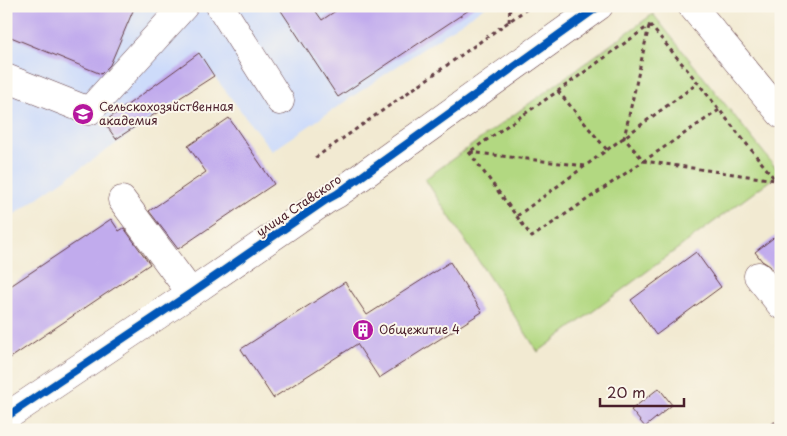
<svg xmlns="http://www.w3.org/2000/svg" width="787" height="436" viewBox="0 0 787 436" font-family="'Playpen Sans',sans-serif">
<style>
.built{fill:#cddbfa}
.green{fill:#b2d881;stroke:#7e7c56}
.building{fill:#c1abed}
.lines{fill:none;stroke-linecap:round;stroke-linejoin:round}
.minor-casing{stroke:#633d44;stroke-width:29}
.major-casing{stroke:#633d44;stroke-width:29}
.path{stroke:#633d44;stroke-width:3;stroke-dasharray:4 4;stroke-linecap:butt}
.minor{stroke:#fff;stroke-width:28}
.major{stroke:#fff;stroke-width:28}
.cycleway-casing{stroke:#fbf7ec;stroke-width:11}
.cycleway{stroke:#0057b8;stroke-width:8}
.labels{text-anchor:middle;stroke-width:4;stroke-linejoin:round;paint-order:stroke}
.poi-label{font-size:12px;fill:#4a1f2b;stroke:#fbf7ec;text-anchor:start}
.street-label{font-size:12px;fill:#4a1f2b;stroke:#fbf7ec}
</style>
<rect width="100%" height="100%" fill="#fbf7ec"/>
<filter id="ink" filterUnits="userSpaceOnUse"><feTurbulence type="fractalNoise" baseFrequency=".02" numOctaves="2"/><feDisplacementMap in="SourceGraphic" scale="10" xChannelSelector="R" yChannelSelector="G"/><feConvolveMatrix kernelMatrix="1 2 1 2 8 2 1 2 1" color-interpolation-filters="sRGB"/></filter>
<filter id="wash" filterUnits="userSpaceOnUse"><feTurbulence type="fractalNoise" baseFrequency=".0096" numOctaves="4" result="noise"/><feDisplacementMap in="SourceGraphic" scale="20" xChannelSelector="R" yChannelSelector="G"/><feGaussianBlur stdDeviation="1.12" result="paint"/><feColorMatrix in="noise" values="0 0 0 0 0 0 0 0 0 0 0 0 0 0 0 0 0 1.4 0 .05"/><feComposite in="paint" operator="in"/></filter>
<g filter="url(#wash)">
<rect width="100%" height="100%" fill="#f2ead2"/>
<path class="built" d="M 6,6 L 486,6 L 272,151 L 214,76 L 6,220 Z"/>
<path class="green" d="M 653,14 L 780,173 L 538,352 L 425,179 Z"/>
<g id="blocks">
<g class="building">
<path d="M 6,6 L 135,6 L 110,65 L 101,74 L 6,35 Z"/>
<path d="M 278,6 L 312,6 L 322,20 L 343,6 L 475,6 L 338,97 Z"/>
<path d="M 199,53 L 214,76 L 116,139 L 104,122 Z"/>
<path d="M 229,118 L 274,184 L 178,249 L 149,211 L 206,172 L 188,146 Z"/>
<path d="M 111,219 L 119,231 L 124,228 L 150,264 L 6,361 L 6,289 Z"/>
<path d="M 781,232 L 781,280 L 770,266 L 762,261 L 755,252 Z"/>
<path d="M 696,252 L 721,287 L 656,335 L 631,300 Z"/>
<path d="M 450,262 L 482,312 L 379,378 L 357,344 L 273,398 L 241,349 L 345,282 L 367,315 Z"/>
<path d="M 659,388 L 672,405 L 645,427 L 631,410 Z"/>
</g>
</g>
</g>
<g filter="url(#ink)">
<use href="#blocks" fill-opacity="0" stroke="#633d44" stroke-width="1"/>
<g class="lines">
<g class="minor-casing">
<g id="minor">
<path d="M 220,6 L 280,101"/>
<path d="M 6,78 L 89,111 L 184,6"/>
<path d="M 122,200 L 191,293"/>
<path d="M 758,276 L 781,305"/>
<path d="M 6,417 L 191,293 L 326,200 L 337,194 L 599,6"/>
</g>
</g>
<g class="major-casing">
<path id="major" d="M 692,6 L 781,114"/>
</g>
<g class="path">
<path d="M 780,6 L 781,7"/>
<path d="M 509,22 L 510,6"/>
<path d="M 650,25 L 698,83 L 781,187"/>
<path d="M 649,26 L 624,138 L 644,161 L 775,180"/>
<path d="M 558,91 L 607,150"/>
<path d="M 469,152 L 532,237 L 719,110"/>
<path d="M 315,158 L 531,6"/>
<path d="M 585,166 L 469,152 L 558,91 L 650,25"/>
<path d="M 517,216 L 698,83"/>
<path d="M 766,430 L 781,418"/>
</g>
<use href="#minor" class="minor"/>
<use href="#major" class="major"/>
<g class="cycleway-casing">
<path id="cycleway" d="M 6,417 L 191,293 L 326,200 L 337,194 L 599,6"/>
</g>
<use href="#cycleway" class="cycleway"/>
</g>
</g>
<defs>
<g id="university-disc" transform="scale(1.125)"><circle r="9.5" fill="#b5179e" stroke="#fbf7ec"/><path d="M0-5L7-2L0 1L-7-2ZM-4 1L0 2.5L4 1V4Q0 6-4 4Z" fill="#fff"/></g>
<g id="building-disc" transform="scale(1.125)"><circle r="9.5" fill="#b5179e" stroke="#fbf7ec"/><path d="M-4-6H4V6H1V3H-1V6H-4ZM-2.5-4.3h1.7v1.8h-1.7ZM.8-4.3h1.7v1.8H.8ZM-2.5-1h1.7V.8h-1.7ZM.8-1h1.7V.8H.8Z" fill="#fff"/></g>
</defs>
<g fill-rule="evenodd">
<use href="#university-disc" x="83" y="114"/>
<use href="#building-disc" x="363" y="330"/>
</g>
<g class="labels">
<g class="poi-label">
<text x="99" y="111">Сельскохозяйственная<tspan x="99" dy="14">академия</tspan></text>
<text x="379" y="334">Общежитие 4</text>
</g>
<g class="street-label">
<text transform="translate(299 206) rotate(-34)" y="4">улица Ставского</text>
</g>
</g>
<rect width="787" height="436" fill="none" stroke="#fbf7ec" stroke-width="25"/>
<path d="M600 398v8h84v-8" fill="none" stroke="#4a1f2b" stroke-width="2.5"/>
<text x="607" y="398" font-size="15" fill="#4a1f2b" stroke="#fbf7ec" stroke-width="4" paint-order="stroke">20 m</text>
</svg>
